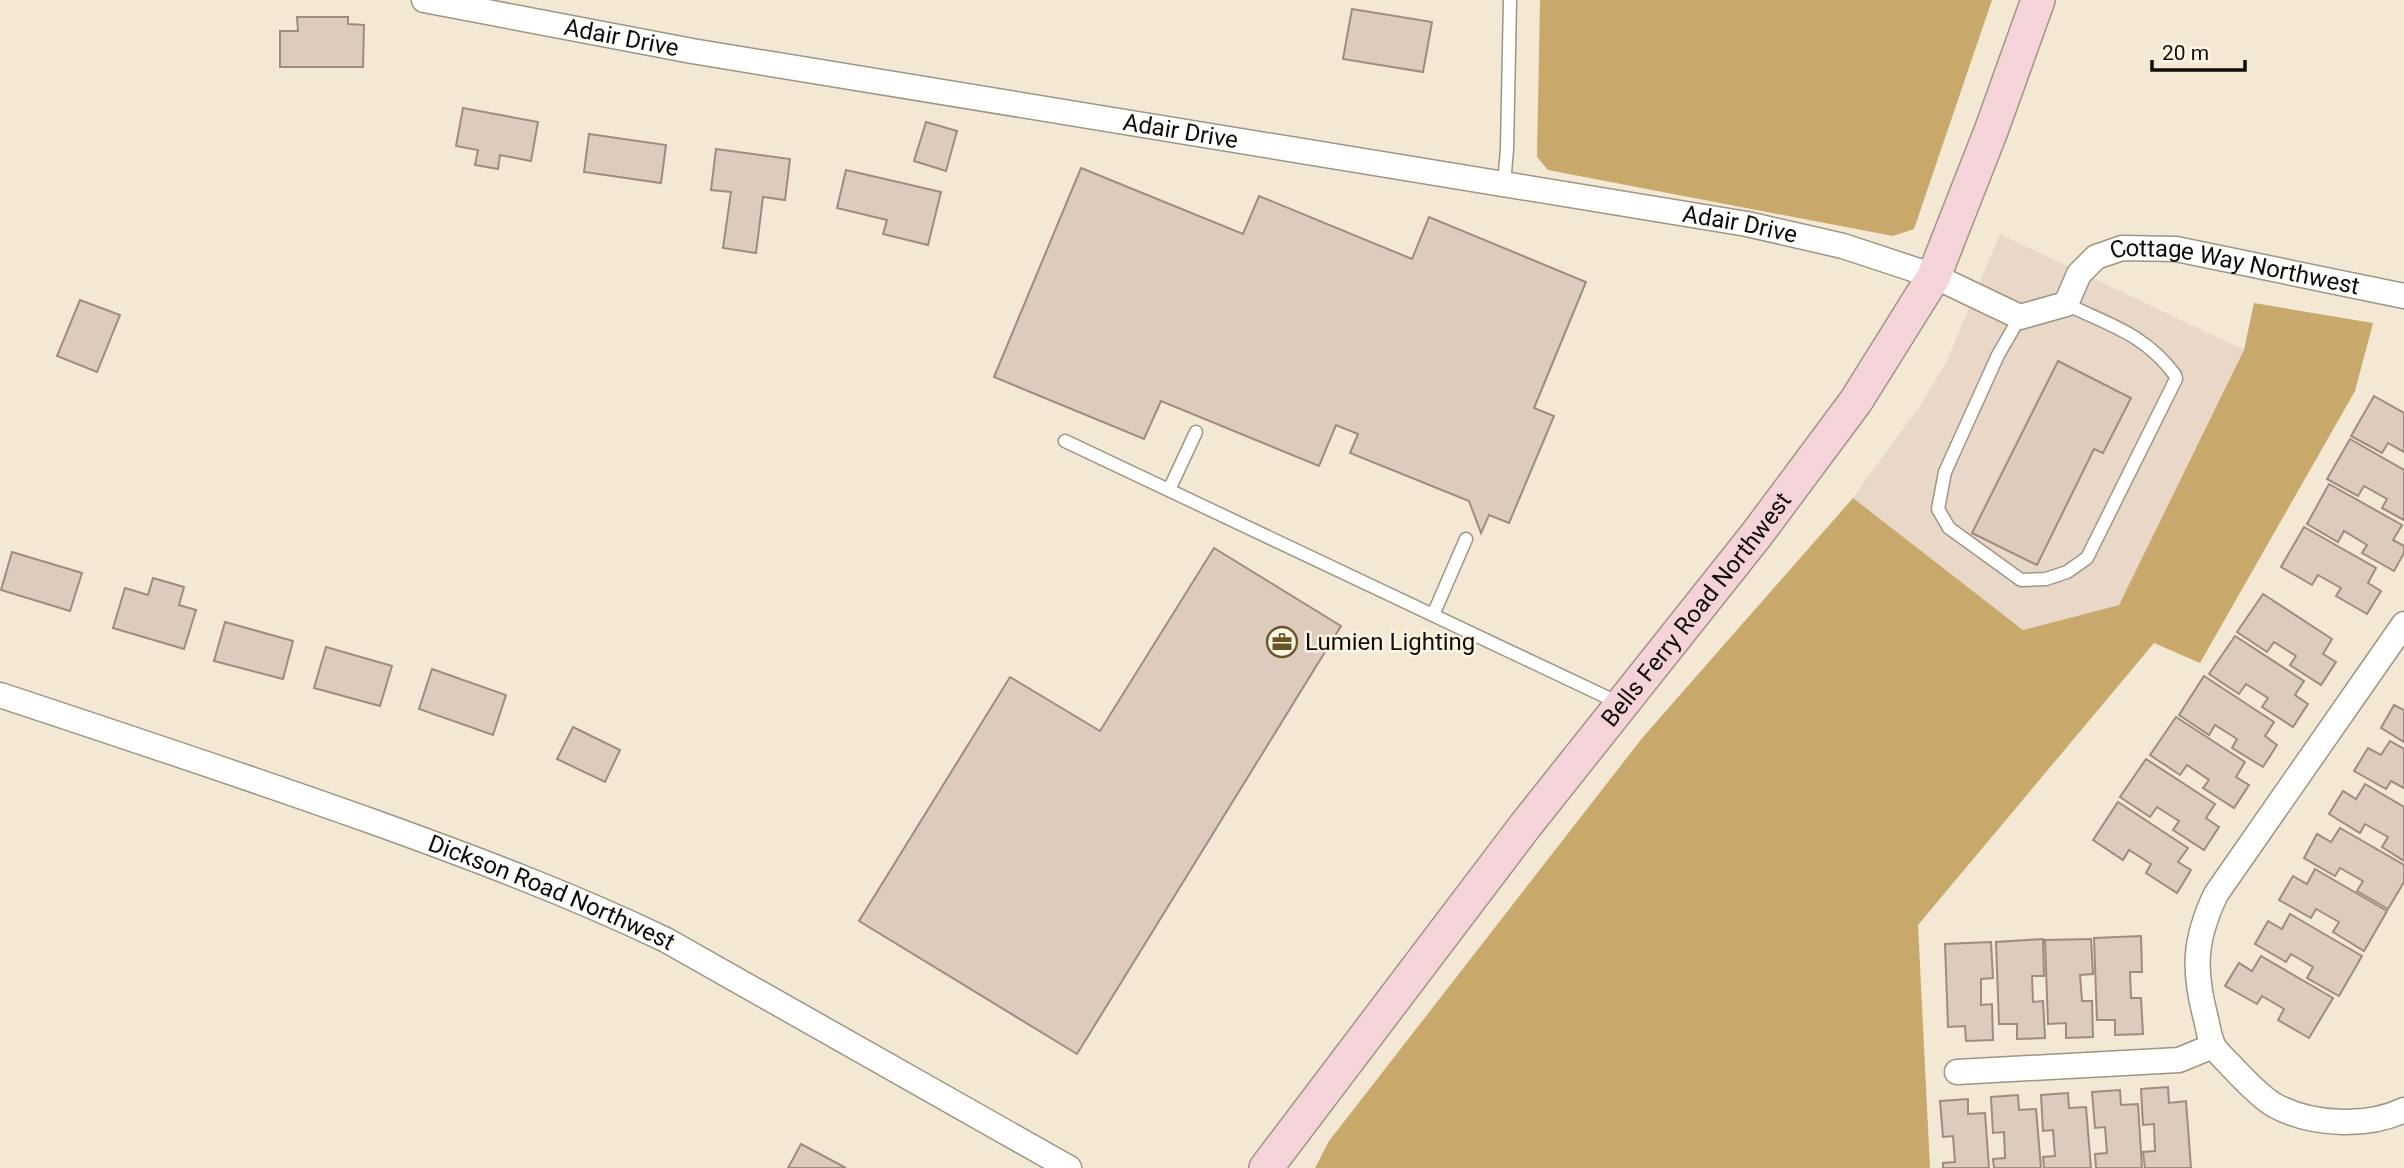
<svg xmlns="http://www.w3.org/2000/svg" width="2404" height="1168" viewBox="0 0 2404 1168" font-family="Roboto,sans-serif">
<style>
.commercial{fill:#e9d8c7}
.forest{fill:#c8a96b}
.building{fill:#dfcabe;stroke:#9f8b80;stroke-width:2}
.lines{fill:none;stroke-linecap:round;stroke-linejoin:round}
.lane-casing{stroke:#9e9582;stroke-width:15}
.street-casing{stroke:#9e9582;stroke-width:27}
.secondary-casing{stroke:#9e9582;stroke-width:36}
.lane{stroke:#fff;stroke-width:12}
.street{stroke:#fff;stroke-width:24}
.secondary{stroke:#f4d4d8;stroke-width:33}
.labels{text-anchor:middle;stroke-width:5;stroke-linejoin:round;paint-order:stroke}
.street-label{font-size:24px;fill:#100d06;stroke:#fef5e5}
.poi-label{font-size:24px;fill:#100d06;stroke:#fef5e5;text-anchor:start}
</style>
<rect width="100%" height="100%" fill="#f2e8d4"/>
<path class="commercial" d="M 2000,234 L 2244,350 L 2119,605 L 2023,630 L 1853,498 L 1921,404 L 1946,363 Z"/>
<g class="forest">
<path d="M 1540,0 L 1992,0 L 1914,229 L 1893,236 L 1548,170 L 1537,157 Z"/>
<path d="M 2254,303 L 2373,323 L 2355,391 L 2200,663 L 2154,643 L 1918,925 L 1930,1168 L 1315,1168 L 1329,1141 L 1643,737 L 1853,498 L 2023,630 L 2119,605 L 2244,350 Z"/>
</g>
<g class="building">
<path d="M 1352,9 L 1432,22 L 1423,72 L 1343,59 Z"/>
<path d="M 297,17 L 348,17 L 348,24 L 364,25 L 363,67 L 280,67 L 280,31 L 298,31 Z"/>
<path d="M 463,108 L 538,122 L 531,161 L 500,155 L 498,169 L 475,165 L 478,150 L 456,146 Z"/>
<path d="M 926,122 L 957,131 L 946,171 L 914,161 Z"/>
<path d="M 589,134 L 666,145 L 661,183 L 584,172 Z"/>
<path d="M 716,149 L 790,159 L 785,200 L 763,197 L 756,253 L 723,248 L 731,192 L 711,190 Z"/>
<path d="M 1081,168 L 1243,234 L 1259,196 L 1412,259 L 1429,217 L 1586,282 L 1534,408 L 1554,416 L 1509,523 L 1489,515 L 1481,533 L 1469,501 L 1350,453 L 1358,434 L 1336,425 L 1319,466 L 1161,401 L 1144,439 L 994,377 Z"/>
<path d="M 846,170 L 941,192 L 928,245 L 883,234 L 887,220 L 837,208 Z"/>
<path d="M 80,300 L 120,315 L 97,372 L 57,356 Z"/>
<path d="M 2058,361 L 2131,398 L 2103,453 L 2094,449 L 2037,565 L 1972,533 Z"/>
<path d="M 2374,396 L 2404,413 L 2404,452 L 2388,443 L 2382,453 L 2351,436 Z"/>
<path d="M 2350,439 L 2404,470 L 2404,520 L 2382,508 L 2387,499 L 2364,486 L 2358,496 L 2327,479 Z"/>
<path d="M 2329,484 L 2402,525 L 2393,540 L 2404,546 L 2404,553 L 2394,571 L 2362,553 L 2367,545 L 2344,531 L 2338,542 L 2307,524 Z"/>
<path d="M 2304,527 L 2376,568 L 2368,583 L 2381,591 L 2367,614 L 2336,596 L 2341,588 L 2318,575 L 2312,585 L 2281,567 Z"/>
<path d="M 1214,548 L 1341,626 L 1077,1054 L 859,921 L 1010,677 L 1100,731 Z"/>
<path d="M 12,552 L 82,573 L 70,611 L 1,590 Z"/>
<path d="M 153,578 L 184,587 L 179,605 L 196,610 L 184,649 L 113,628 L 125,588 L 148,595 Z"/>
<path d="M 2263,594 L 2332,639 L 2323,654 L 2336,662 L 2321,685 L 2290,665 L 2296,656 L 2274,642 L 2267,652 L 2237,632 Z"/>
<path d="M 225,622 L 293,641 L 283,679 L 214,661 Z"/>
<path d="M 2235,636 L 2304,681 L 2295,695 L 2308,704 L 2293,727 L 2262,707 L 2268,698 L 2246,684 L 2239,694 L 2209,674 Z"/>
<path d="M 326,647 L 392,666 L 380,706 L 314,688 Z"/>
<path d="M 432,669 L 506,695 L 493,735 L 419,709 Z"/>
<path d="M 2204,676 L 2274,722 L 2265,736 L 2277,745 L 2263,767 L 2232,748 L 2237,739 L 2215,725 L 2209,735 L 2179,715 Z"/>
<path d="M 2394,705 L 2404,710 L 2404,742 L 2381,728 Z"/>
<path d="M 2176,717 L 2245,762 L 2236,777 L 2249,785 L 2234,808 L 2203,788 L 2209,780 L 2187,765 L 2180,775 L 2150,755 Z"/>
<path d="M 573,727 L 620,750 L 605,782 L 557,759 Z"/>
<path d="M 2390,741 L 2404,749 L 2404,788 L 2391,781 L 2386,789 L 2354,771 L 2368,748 L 2381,755 Z"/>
<path d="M 2146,759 L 2215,804 L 2206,818 L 2219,827 L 2204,850 L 2173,830 L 2179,821 L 2157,807 L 2150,817 L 2120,797 Z"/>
<path d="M 2365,784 L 2404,807 L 2404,861 L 2382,847 L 2388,837 L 2365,824 L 2360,833 L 2329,814 L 2343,791 L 2356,799 Z"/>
<path d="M 2118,802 L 2188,848 L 2178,862 L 2191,870 L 2177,893 L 2146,873 L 2151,864 L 2129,850 L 2123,860 L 2093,840 Z"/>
<path d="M 2340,828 L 2404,865 L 2404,882 L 2388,909 L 2357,891 L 2363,881 L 2340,868 L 2335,876 L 2304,858 L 2317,834 L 2331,842 Z"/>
<path d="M 2315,869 L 2387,911 L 2364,951 L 2333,932 L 2339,922 L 2316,909 L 2311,918 L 2279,900 L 2293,876 L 2307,884 Z"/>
<path d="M 2290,914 L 2362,956 L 2339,996 L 2307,978 L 2313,967 L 2291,954 L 2286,962 L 2255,944 L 2268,921 L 2282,929 Z"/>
<path d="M 2141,936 L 2142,972 L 2130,972 L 2131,998 L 2141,998 L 2143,1034 L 2115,1035 L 2115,1020 L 2097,1020 L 2094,938 Z"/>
<path d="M 2043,939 L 2044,976 L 2032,976 L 2033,1002 L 2043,1001 L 2045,1038 L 2017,1039 L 2017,1024 L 1999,1024 L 1996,942 Z"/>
<path d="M 2091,939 L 2093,974 L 2080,975 L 2082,1001 L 2092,1001 L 2093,1037 L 2066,1038 L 2066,1023 L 2048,1024 L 2045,940 Z"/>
<path d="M 1991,942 L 1993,978 L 1981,979 L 1981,1005 L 1992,1004 L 1993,1040 L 1966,1041 L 1965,1026 L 1948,1027 L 1945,944 Z"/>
<path d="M 2261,956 L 2333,998 L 2309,1038 L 2278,1020 L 2284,1009 L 2262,996 L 2257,1004 L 2225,986 L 2239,963 L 2252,971 Z"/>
<path d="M 2168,1087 L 2169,1103 L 2186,1101 L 2191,1168 L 2145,1168 L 2143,1152 L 2155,1151 L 2154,1124 L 2143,1125 L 2141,1089 Z"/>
<path d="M 2120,1090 L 2121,1105 L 2138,1104 L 2142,1168 L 2096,1168 L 2095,1154 L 2107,1153 L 2105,1127 L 2095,1128 L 2092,1092 Z"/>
<path d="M 2068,1093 L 2069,1108 L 2086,1107 L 2091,1168 L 2044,1168 L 2043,1157 L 2055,1156 L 2053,1130 L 2043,1131 L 2041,1095 Z"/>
<path d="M 2018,1095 L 2019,1110 L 2036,1109 L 2041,1168 L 1994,1168 L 1993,1159 L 2005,1158 L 2004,1132 L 1993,1133 L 1991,1097 Z"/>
<path d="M 1968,1099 L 1968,1114 L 1985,1113 L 1989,1168 L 1943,1168 L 1943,1163 L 1955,1162 L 1953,1136 L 1943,1137 L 1940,1101 Z"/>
<path d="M 801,1144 L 846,1168 L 788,1168 Z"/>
</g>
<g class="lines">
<g class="lane-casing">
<g id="lane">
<path d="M 1504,184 L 1507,149 L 1510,0"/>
<path d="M 2020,317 L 1998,355 L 1945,472 L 1938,509 L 1949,528 L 2021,580 L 2046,579 L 2067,572 L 2087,558 L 2176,379 L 2175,375 C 2145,334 2109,325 2066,304"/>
<path d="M 1065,441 L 1619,703"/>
<path d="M 1169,490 L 1196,432"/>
<path d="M 1433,615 L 1466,539"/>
</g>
</g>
<g class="street-casing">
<g id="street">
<path id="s1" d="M 424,0 L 692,51 L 1747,224 L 1843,246 L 1934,276 L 2020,317 L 2066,304 L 2079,274 L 2096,257 L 2122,248 L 2176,249 L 2404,296"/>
<path d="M 2404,624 L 2216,894 C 2194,940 2193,970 2206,1019 C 2208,1027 2209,1037 2213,1045 C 2217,1053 2228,1062 2234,1069 C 2246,1081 2259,1096 2274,1105 C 2310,1125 2367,1128 2404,1110"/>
<path id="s2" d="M 0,695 C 124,736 248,777 371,821 C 471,857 570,894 666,940 L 1069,1168"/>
<path d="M 1957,1072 L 2179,1060 L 2213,1046"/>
</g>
</g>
<g class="secondary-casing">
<g id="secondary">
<path id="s3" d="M 1266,1168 L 1525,826 L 1757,534 L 1856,401 L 1934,276 L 1991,131 L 2038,0"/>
</g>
</g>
<use href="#lane" class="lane"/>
<use href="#street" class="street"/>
<use href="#secondary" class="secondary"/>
</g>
<defs>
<g id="office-ring" transform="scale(1.575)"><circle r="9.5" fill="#fef5e5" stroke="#695423" stroke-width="1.5"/><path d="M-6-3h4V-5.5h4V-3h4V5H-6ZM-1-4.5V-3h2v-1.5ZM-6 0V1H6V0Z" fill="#695423"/></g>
</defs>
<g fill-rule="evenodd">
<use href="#office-ring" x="1282" y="642"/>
</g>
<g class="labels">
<g class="street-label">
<text dy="8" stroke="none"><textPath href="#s1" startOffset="201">Adair Drive</textPath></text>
<text dy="8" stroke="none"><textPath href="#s1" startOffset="768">Adair Drive</textPath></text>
<text dy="8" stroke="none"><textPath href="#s1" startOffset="1335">Adair Drive</textPath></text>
<text dy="8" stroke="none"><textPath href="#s1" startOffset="1878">Cottage Way Northwest</textPath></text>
<text dy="8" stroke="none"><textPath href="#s3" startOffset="705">Bells Ferry Road Northwest</textPath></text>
<text dy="8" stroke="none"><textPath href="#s2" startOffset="586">Dickson Road Northwest</textPath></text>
</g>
<g class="poi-label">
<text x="1305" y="650">Lumien Lighting</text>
</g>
</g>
<path d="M2152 60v10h93v-10" fill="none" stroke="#100d06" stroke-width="3.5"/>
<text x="2162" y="60" font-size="21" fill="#100d06" stroke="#fef5e5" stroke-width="5" paint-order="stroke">20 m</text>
</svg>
